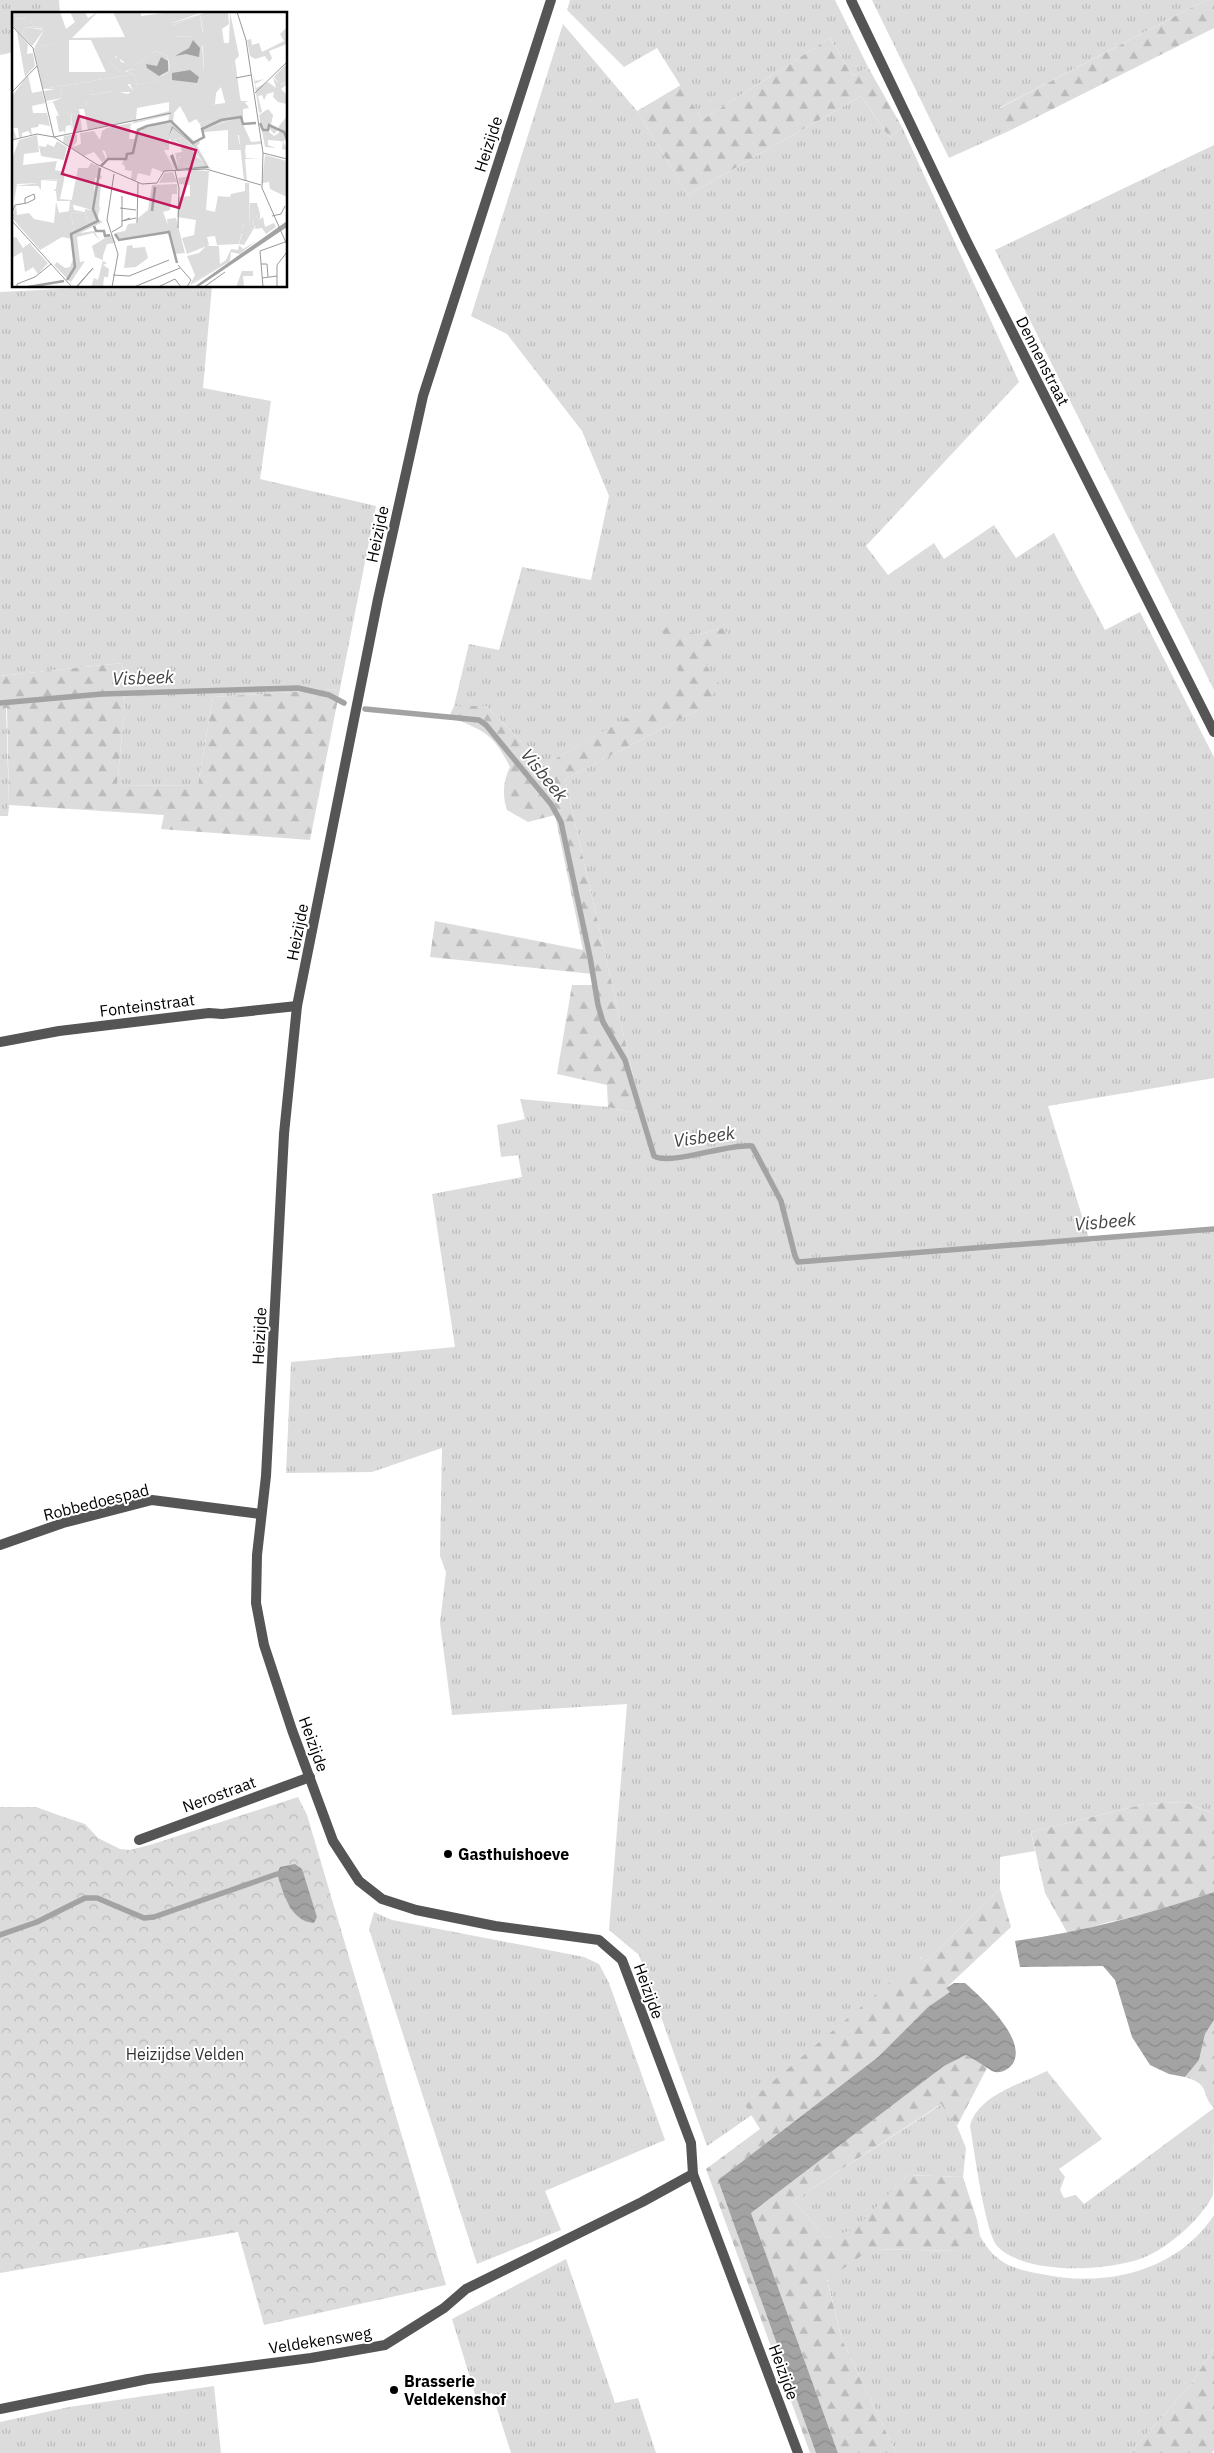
<svg xmlns="http://www.w3.org/2000/svg" width="1214" height="2453" viewBox="0 0 1214 2453" font-family="'IBM Plex Sans',sans-serif">
<style>
.grass{fill:url(#grass-tufts)}
.forest{fill:url(#forest-firs)}
.park{fill:url(#park-crowns)}
.water{fill:url(#water-waves)}
.lines{fill:none;stroke-linecap:round;stroke-linejoin:round}
.stream{stroke:#a3a3a3;stroke-width:5.5}
.street{stroke:#555;stroke-width:10}
.poi-dot{fill:#000;stroke:#fff;stroke-width:2}
.labels{text-anchor:middle;stroke-width:4;stroke-linejoin:round;paint-order:stroke}
.street-label{font-size:16px;fill:#000;stroke:#fff}
.poi-label{font-size:16px;font-weight:bold;fill:#000;stroke:#fff;text-anchor:start}
.park-label{font-size:16px;fill:#333;stroke:#fff}
.water-label{font-size:18px;font-style:italic;fill:#444;stroke:#fff}
.inset-river{fill:none;stroke:#a3a3a3;stroke-width:2.5}
.inset-road{fill:none;stroke:#999;stroke-width:1}
.view{fill:#c2185b;fill-opacity:0.15;stroke:#c2185b;stroke-width:2.5}
.inset-edge{fill:none;stroke:#000;stroke-width:2.5}
</style>
<defs>
<pattern id="grass-tufts" width="24" height="20" patternUnits="userSpaceOnUse" patternTransform="scale(1.25)"><rect width="24" height="20" fill="#dcdcdc"/><path d="M3 7l-1-3M5 7V3M7 7l1-3M15 17l-1-3M17 17v-4M19 17l1-3" fill="none" stroke="#bbb"/></pattern>
<pattern id="forest-firs" width="22" height="20" patternUnits="userSpaceOnUse" patternTransform="scale(1.25)"><rect width="22" height="20" fill="#dcdcdc"/><path d="M5 1l3.5 6h-7zM16 11l3.5 6h-7z" fill="#bbb"/></pattern>
<pattern id="park-crowns" width="20" height="18" patternUnits="userSpaceOnUse" patternTransform="scale(1.25)"><rect width="20" height="18" fill="#dcdcdc"/><path d="M2 6a3 3 0 1 1 6 0M12 15a3 3 0 1 1 6 0" fill="none" stroke="#bbb"/></pattern>
<pattern id="water-waves" width="16" height="10" patternUnits="userSpaceOnUse" patternTransform="scale(1.25)"><rect width="16" height="10" fill="#a3a3a3"/><path d="M0 5q4-4 8 0t8 0" fill="none" stroke="#8b8b8b"/></pattern>
</defs>
<rect width="100%" height="100%" fill="#fff"/>
<g class="grass">
<path d="M 0,0 L 59,0 L 60,14 L 14,14 L 14,52 L 0,55 Z"/>
<path d="M 570,0 L 835,0 L 868,67 L 853,76 L 830,38 L 702,120 L 657,48 L 624,67 L 567,10 Z"/>
<path d="M 872,0 L 1206,0 L 999,108 L 1009,131 L 949,158 Z"/>
<path d="M 563,24 L 637,111 L 688,195 L 861,96 L 890,138 L 902,127 L 1019,382 L 866,546 L 888,575 L 934,543 L 944,559 L 994,525 L 1016,558 L 1054,533 L 1105,630 L 1140,612 L 1214,757 L 1214,1078 L 1048,1106 L 1090,1242 L 1214,1227 L 1214,1814 L 1184,1802 L 1145,1804 L 1031,1832 L 1035,1851 L 1000,1857 L 1000,1889 L 924,1963 L 921,1957 L 746,2105 L 752,2115 L 707,2146 L 639,1955 L 609,1930 L 627,1704 L 452,1715 L 440,1623 L 446,1572 L 440,1556 L 442,1448 L 372,1472 L 286,1473 L 291,1362 L 455,1347 L 432,1194 L 522,1177 L 518,1155 L 501,1157 L 497,1125 L 525,1119 L 520,1099 L 608,1107 L 642,1115 L 565,779 L 698,710 L 706,666 L 723,628 L 696,635 L 663,630 L 686,685 L 539,768 L 518,738 L 486,706 L 454,706 L 469,644 L 499,650 L 522,567 L 591,580 L 609,496 L 582,431 L 507,334 L 471,316 Z"/>
<path d="M 1214,145 L 1214,690 L 995,250 Z"/>
<path d="M 121,286 L 212,286 L 203,388 L 271,401 L 260,479 L 376,506 L 340,689 L 213,697 L 198,785 L 117,786 L 125,703 L 122,663 L 0,676 L 0,292 Z"/>
<path d="M 6,707 L 9,805 L 8,816 L 0,816 L 0,708 Z"/>
<path d="M 374,1912 L 392,1920 L 584,1957 L 599,1964 L 609,1983 L 665,2140 L 545,2191 L 561,2230 L 477,2264 L 369,1929 Z"/>
<path d="M 1047,2071 L 1102,2139 L 1059,2169 L 1065,2177 L 1060,2190 L 1064,2198 L 1076,2195 L 1084,2204 L 1214,2108 C 1214,2122 1214,2187 1213,2195 C 1201,2220 1164,2252 1137,2260 C 1101,2271 1027,2275 998,2247 C 985,2234 974,2148 970,2126 C 978,2095 1021,2084 1047,2071 Z"/>
<path d="M 942,2104 L 957,2126 L 966,2148 L 963,2177 L 908,2175 L 855,2230 L 827,2238 L 793,2201 Z"/>
<path d="M 1214,2215 L 1214,2348 L 1189,2387 L 1130,2453 L 896,2453 L 842,2340 L 827,2279 L 870,2249 L 959,2251 L 980,2236 C 996,2264 1011,2268 1041,2274 C 1104,2288 1177,2272 1214,2215 Z"/>
<path d="M 566,2259 L 615,2403 L 638,2398 L 656,2453 L 511,2453 L 492,2393 L 476,2397 L 452,2319 Z"/>
<path d="M 214,2386 L 221,2453 L 0,2453 L 0,2422 L 69,2407 Z"/>
</g>
<g class="forest">
<path d="M 1206,0 L 1214,0 L 1214,28 L 1009,131 L 998,109 Z"/>
<path d="M 830,38 L 853,76 L 868,67 L 902,127 L 890,138 L 861,96 L 688,195 L 637,111 L 681,85 L 702,120 Z"/>
<path d="M 672,624 L 696,635 L 723,628 L 733,640 L 706,666 L 721,686 L 698,710 L 565,779 L 642,1115 L 608,1107 L 607,1085 L 557,1074 L 572,985 L 594,985 L 593,974 L 430,957 L 435,921 L 583,950 L 555,815 L 528,822 L 507,810 C 502,795 503,781 510,767 C 494,734 482,729 449,717 L 454,706 L 486,706 L 518,738 L 539,768 L 685,685 L 662,630 Z"/>
<path d="M 122,663 L 125,703 L 117,786 L 198,785 L 213,697 L 340,689 L 310,840 L 161,829 L 164,815 L 9,805 L 7,708 L 0,708 L 0,676 Z"/>
<path d="M 1184,1802 L 1214,1814 L 1214,1892 L 1156,1912 L 1109,1922 L 1068,1934 L 1045,1893 L 1031,1832 L 1145,1804 Z"/>
<path d="M 1000,1889 L 1011,1927 L 946,1988 L 951,1992 L 928,2007 L 878,2057 L 718,2180 L 816,2453 L 810,2453 L 706,2169 L 760,2129 L 745,2105 L 920,1957 L 925,1962 Z"/>
<path d="M 1214,2020 L 1214,2108 C 1200,2094 1212,2085 1185,2077 L 1199,2060 L 1205,2034 Z"/>
<path d="M 966,2055 L 988,2066 L 957,2126 L 941,2104 L 793,2201 L 827,2238 L 855,2229 L 908,2175 L 963,2177 L 977,2220 L 980,2236 L 960,2251 L 871,2249 L 827,2280 L 842,2340 L 896,2453 L 838,2453 L 751,2213 L 944,2066 Z"/>
<path d="M 1214,2348 L 1214,2450 L 1212,2453 L 1130,2453 L 1189,2387 Z"/>
</g>
<path class="park" d="M 298,1797 L 307,1815 L 446,2285 L 264,2325 L 238,2232 L 0,2273 L 0,1807 L 36,1807 L 61,1816 L 85,1824 L 98,1838 L 120,1849 L 130,1850 L 153,1844 Z"/>
<g class="water">
<path d="M 295,1864 L 302,1869 L 317,1917 L 314,1923 C 290,1921 284,1894 277,1874 L 280,1867 Z"/>
<path d="M 1214,1892 L 1214,2020 L 1205,2034 L 1199,2060 L 1185,2077 L 1169,2074 L 1150,2065 L 1132,2037 L 1115,1980 L 1103,1966 L 1020,1967 L 1015,1941 C 1083,1932 1149,1914 1214,1892 Z"/>
<path d="M 954,1983 L 965,1983 C 981,1997 1033,2044 1010,2067 C 1005,2071 999,2074 992,2071 C 984,2066 976,2060 966,2055 L 944,2066 L 751,2213 L 838,2453 L 816,2453 L 718,2180 L 878,2057 L 928,2007 L 950,1992 L 946,1988 Z"/>
</g>
<g class="lines">
<g class="stream">
<path d="M 0,703 L 102,694 L 298,688 L 329,695 L 344,703"/>
<path d="M 365,709 L 479,720 L 486,725 L 551,804 L 561,822 L 590,957 L 598,1005 L 603,1022 L 625,1060 L 654,1156 C 669,1166 730,1143 752,1146 L 781,1201 L 795,1256 L 798,1262 L 1214,1229"/>
<path d="M 0,1935 L 37,1922 L 85,1898 L 97,1898 L 144,1918 L 154,1917 L 277,1874"/>
</g>
<g class="street">
<path d="M 551,0 L 423,396 L 378,599 L 297,1006 L 284,1134 L 266,1476 L 257,1555 L 256,1603 L 264,1645 L 292,1730 L 333,1841 L 359,1881 L 382,1899 L 416,1910 L 495,1926 L 599,1940 L 622,1960 L 691,2143 L 693,2174 L 798,2453"/>
<path d="M 851,0 L 966,240 L 1214,732"/>
<path d="M 0,1042 L 59,1031 L 209,1013 L 222,1014 L 297,1006"/>
<path d="M 0,1545 L 63,1523 L 152,1500 L 261,1514"/>
<path d="M 139,1840 L 310,1777"/>
<path d="M 0,2409 L 148,2379 L 311,2358 L 385,2345 L 444,2308 L 466,2289 L 642,2202 L 693,2174"/>
</g>
</g>
<g class="poi-dot">
<circle cx="448" cy="1854" r="5"/>
<circle cx="394" cy="2390" r="5"/>
</g>
<g class="labels">
<g class="street-label">
<text transform="translate(488 144) rotate(-72)" y="6">Heizijde</text>
<text transform="translate(1043 361) rotate(63)" y="6">Dennenstraat</text>
<text transform="translate(377 534) rotate(-78)" y="6">Heizijde</text>
<text transform="translate(297 932) rotate(-79)" y="6">Heizijde</text>
<text transform="translate(147 1005) rotate(-7)" y="6">Fonteinstraat</text>
<text transform="translate(259 1336) rotate(-87)" y="6">Heizijde</text>
<text transform="translate(96 1502) rotate(-14)" y="6">Robbedoespad</text>
<text transform="translate(314 1744) rotate(70)" y="6">Heizijde</text>
<text transform="translate(219 1794) rotate(-20)" y="6">Nerostraat</text>
<text transform="translate(649 1991) rotate(70)" y="6">Heizijde</text>
<text transform="translate(320 2340) rotate(-9)" y="6">Veldekensweg</text>
<text transform="translate(784 2372) rotate(70)" y="6">Heizijde</text>
</g>
<g class="poi-label">
<text x="458" y="1860">Gasthuishoeve</text>
<text x="404" y="2387">Brasserie<tspan x="404" dy="18">Veldekenshof</tspan></text>
</g>
<g class="park-label">
<text x="185" y="2060">Heizijdse Velden</text>
</g>
<g class="water-label">
<text transform="translate(143 678) rotate(-2)" y="6">Visbeek</text>
<text transform="translate(544 775) rotate(51)" y="6">Visbeek</text>
<text transform="translate(704 1137) rotate(-8)" y="6">Visbeek</text>
<text transform="translate(1105 1222) rotate(-5)" y="6">Visbeek</text>
</g>
</g>
<g transform="translate(12 12)">
<rect width="275" height="275" fill="#fff"/>
<path d="M 0,0 L 24,0 L 32,16 L 21,14 L 17,7 L 0,6 ZM 160,0 L 188,0 L 188,1 L 160,11 ZM 195,0 L 216,0 L 217,12 L 210,17 L 212,31 L 217,31 L 219,36 L 221,60 L 192,61 L 191,34 L 181,24 L 159,25 L 159,14 L 188,3 L 191,23 L 190,2 ZM 14,15 L 31,18 L 21,33 L 10,21 ZM 5,20 L 16,32 L 15,42 L 21,41 L 23,54 L 13,65 ZM 57,28 L 57,60 L 109,60 L 98,50 L 99,46 L 107,45 L 109,50 L 123,53 L 144,39 L 155,44 L 158,59 L 147,65 L 125,57 L 115,58 L 113,60 L 129,61 L 147,68 L 125,73 L 122,62 L 31,77 L 22,36 ZM 275,51 L 275,65 L 271,64 L 275,69 L 268,73 L 262,65 ZM 16,63 L 20,81 L 30,79 L 33,91 L 20,94 L 21,101 L 35,101 L 38,114 L 27,112 L 26,115 L 19,116 L 20,124 L 16,119 L 10,121 L 10,126 L 7,126 L 6,116 L 1,116 L 5,127 L 0,127 L 0,84 ZM 114,71 L 121,78 L 119,80 L 107,80 L 123,87 L 123,109 L 76,118 L 72,97 L 67,97 L 70,119 L 61,121 L 59,100 L 63,85 L 74,88 L 75,94 L 100,79 L 79,83 L 77,79 ZM 49,76 L 50,86 L 34,89 L 32,79 ZM 214,91 L 217,106 L 191,114 L 202,107 L 188,112 L 184,107 L 177,111 L 173,103 L 174,99 L 187,94 ZM 57,101 L 59,113 L 54,114 L 53,122 L 52,119 L 47,120 L 44,104 ZM 222,107 L 229,138 L 216,138 L 216,118 L 192,120 L 192,117 ZM 157,109 L 152,138 L 162,158 L 151,160 L 140,156 L 138,164 L 126,161 L 124,169 L 119,167 L 120,159 L 113,158 L 113,154 L 110,152 L 112,147 L 95,146 L 93,139 L 90,138 L 94,147 L 90,150 L 82,140 L 72,144 L 51,130 L 52,124 L 65,122 L 65,130 L 60,135 L 69,132 L 68,121 L 82,119 L 88,128 L 90,119 L 95,116 L 119,111 L 117,127 L 124,127 L 126,118 ZM 25,123 L 27,140 L 12,142 L 11,153 L 45,149 L 43,158 L 53,160 L 52,168 L 30,167 L 27,171 L 5,172 L 2,190 L 0,147 L 7,128 ZM 171,126 L 185,145 L 193,151 L 170,154 L 170,146 L 167,145 L 166,154 L 163,141 L 170,140 L 168,132 L 161,128 ZM 45,129 L 55,135 L 52,148 L 29,144 L 27,134 L 34,135 L 35,132 L 42,135 ZM 79,151 L 88,155 L 86,162 L 90,164 L 89,167 L 83,166 L 82,180 L 84,172 L 89,173 L 87,194 L 82,194 L 80,184 L 80,198 L 59,192 L 66,156 L 76,156 ZM 179,158 L 197,159 L 194,198 L 203,200 L 206,184 L 218,185 L 219,182 L 233,179 L 233,197 L 228,197 L 233,206 L 227,232 L 205,233 L 203,224 L 195,225 L 197,233 L 175,242 L 170,226 L 182,223 L 184,208 L 165,205 L 167,185 L 178,184 L 178,173 L 167,172 L 166,166 L 179,164 ZM 161,160 L 165,170 L 147,171 L 152,161 ZM 238,191 L 245,191 L 248,202 L 242,206 L 241,216 L 238,217 ZM 88,196 L 84,212 L 62,221 L 59,200 L 73,201 L 76,210 L 82,207 L 76,209 L 74,199 ZM 251,205 L 253,215 L 262,211 L 264,215 L 254,222 L 250,216 L 243,217 L 244,210 ZM 100,222 L 104,231 L 95,232 L 91,244 L 91,249 L 95,251 L 91,253 L 97,257 L 96,265 L 92,265 L 91,275 L 79,275 L 82,266 L 86,268 L 91,248 L 83,245 L 80,234 ZM 120,233 L 121,236 L 133,235 L 136,246 L 124,255 L 112,256 L 115,234 ZM 20,234 L 36,251 L 26,262 L 21,255 L 17,258 L 11,240 ZM 194,234 L 207,234 L 208,253 L 178,273 L 183,263 L 175,244 L 187,241 Z" fill="#dcdcdc"/>
<path d="M 24,0 L 48,0 L 54,17 L 63,10 L 58,0 L 73,0 L 76,6 L 86,0 L 60,26 L 113,25 L 101,0 L 129,0 L 129,4 L 160,0 L 161,11 L 195,0 L 190,2 L 192,23 L 188,3 L 159,14 L 160,25 L 181,24 L 190,31 L 192,61 L 209,51 L 216,60 L 221,59 L 217,32 L 218,0 L 227,44 L 223,48 L 228,85 L 229,89 L 238,89 L 233,90 L 237,96 L 231,97 L 231,112 L 239,130 L 250,129 L 250,132 L 234,133 L 233,138 L 234,146 L 248,147 L 233,147 L 235,169 L 232,169 L 227,123 L 223,123 L 222,115 L 216,114 L 222,112 L 221,107 L 192,117 L 191,126 L 188,112 L 202,107 L 192,114 L 217,105 L 209,75 L 204,81 L 203,92 L 175,99 L 173,103 L 168,94 L 162,101 L 161,111 L 182,129 L 186,127 L 188,131 L 185,134 L 199,158 L 196,156 L 163,158 L 161,155 L 154,140 L 164,158 L 197,155 L 182,133 L 160,114 L 158,123 L 161,116 L 181,134 L 196,155 L 166,157 L 162,143 L 166,154 L 167,146 L 170,146 L 171,154 L 192,151 L 170,126 L 161,128 L 168,133 L 166,134 L 157,127 L 157,138 L 152,138 L 157,103 L 119,112 L 123,109 L 123,87 L 104,91 L 102,79 L 116,82 L 121,78 L 118,72 L 78,79 L 79,83 L 101,79 L 102,90 L 75,95 L 74,88 L 67,89 L 63,85 L 70,116 L 65,99 L 59,100 L 60,120 L 57,101 L 47,104 L 41,90 L 34,92 L 50,86 L 49,77 L 31,77 L 122,62 L 125,73 L 146,68 L 113,59 L 129,56 L 150,64 L 158,59 L 157,50 L 155,44 L 144,39 L 123,53 L 116,53 L 104,44 L 98,50 L 109,60 L 94,60 L 79,28 L 59,28 L 22,36 L 32,18 L 20,34 L 0,13 L 0,6 L 17,7 L 21,14 L 31,16 ZM 14,15 L 31,17 L 21,32 L 10,21 ZM 157,90 L 157,99 L 124,108 L 125,96 ZM 275,15 L 275,32 L 257,39 L 260,46 L 257,50 L 253,44 L 243,47 L 238,44 L 235,28 L 239,27 L 240,33 L 247,31 L 250,40 L 272,29 L 268,22 ZM 241,61 L 243,69 L 252,67 L 243,72 L 244,76 L 256,70 L 264,76 L 261,66 L 269,73 L 275,69 L 271,64 L 273,62 L 275,65 L 275,72 L 269,77 L 275,83 L 275,92 L 266,90 L 261,85 L 262,80 L 255,82 L 252,88 L 250,83 L 246,84 L 250,100 L 247,101 ZM 256,97 L 261,103 L 259,113 L 266,118 L 262,122 L 258,117 L 257,120 L 262,124 L 267,121 L 267,114 L 275,104 L 275,128 L 271,129 L 275,138 L 270,137 L 271,130 L 268,129 L 256,128 L 256,133 L 264,136 L 253,135 L 247,103 ZM 28,161 L 30,167 L 52,168 L 48,187 L 60,188 L 62,198 L 73,200 L 73,197 L 79,198 L 80,183 L 82,193 L 87,194 L 88,196 L 74,199 L 76,208 L 82,208 L 76,210 L 73,201 L 59,200 L 62,221 L 84,212 L 84,206 L 91,210 L 68,221 L 82,219 L 88,229 L 81,221 L 65,225 L 68,250 L 73,249 L 59,270 L 63,275 L 42,253 L 45,250 L 53,256 L 58,255 L 62,245 L 60,227 L 50,225 L 28,238 L 0,206 L 4,193 L 5,203 L 17,201 L 22,207 L 42,211 L 44,190 L 47,201 L 57,199 L 58,189 L 45,189 L 44,179 L 41,178 L 44,177 L 45,169 L 29,168 L 29,178 L 26,174 L 3,174 L 26,171 ZM 233,171 L 237,171 L 238,217 L 241,216 L 242,206 L 248,202 L 248,206 L 232,233 L 227,232 L 230,222 L 222,219 L 224,215 L 231,217 L 232,206 L 227,206 L 227,197 L 233,196 ZM 4,225 L 11,236 L 18,231 L 20,234 L 12,240 L 17,258 L 13,260 L 10,240 L 0,246 L 0,226 ZM 244,229 L 228,242 L 219,240 L 218,249 L 176,275 L 214,248 L 219,237 L 226,238 L 227,233 L 231,237 ZM 230,259 L 241,259 L 241,264 L 231,264 L 232,275 L 224,275 Z" fill="#dcdcdc" fill-rule="evenodd"/>
<path d="M 253,143 L 275,149 L 275,185 L 258,177 L 257,170 L 250,171 ZM 165,172 L 165,182 L 160,182 L 158,198 L 151,200 L 156,213 L 155,207 L 164,206 L 173,241 L 163,242 L 157,219 L 107,228 L 103,221 L 113,219 L 116,212 L 126,211 L 125,207 L 136,198 L 140,173 Z" fill="#dcdcdc"/>
<path d="M 181,28 L 188,36 L 187,45 L 174,42 L 163,44 L 177,36 ZM 149,45 L 156,49 L 156,59 L 147,64 L 135,56 L 134,52 L 145,54 ZM 178,58 L 187,65 L 185,71 L 160,68 L 160,61 ZM 160,114 L 182,133 L 197,156 L 164,158 L 158,144 L 161,142 L 166,157 L 195,154 L 182,134 L 161,116 L 157,124 ZM 275,209 L 275,215 L 186,275 L 182,275 Z" fill="#a3a3a3"/>
<path class="inset-river" d="M 248,111 L 251,118 L 256,118 L 257,113 L 272,120 L 275,127M 89,154 L 96,147 L 114,147 L 115,142 L 121,141 L 126,118 L 135,114 L 159,109 L 181,131 L 192,125 L 190,117 L 209,108 L 229,105 L 231,112 L 244,111M 140,199 L 143,175M 82,214 L 84,219 L 92,219 L 93,224 L 98,223M 103,222 L 107,228 L 157,220 L 165,251M 55,268 L 63,255 L 59,222 L 86,209 L 81,197 L 88,156M 16,275 L 52,269"/>
<path class="inset-road" d="M 225,0 L 234,28 L 251,141 L 275,147M 0,14 L 21,36 L 42,125M 224,66 L 239,63M 0,80 L 25,54M 243,81 L 275,50M 42,125 L 159,101M 0,128 L 25,122 L 42,125 L 84,152 L 130,172 L 145,171 L 152,159 L 194,157 L 249,173M 251,141 L 250,176 L 275,233M 163,159 L 167,176 L 166,216M 108,196 L 124,198M 0,201 L 3,193 L 15,191 L 23,187 L 22,182 L 13,186 L 13,191M 260,204 L 269,202 L 273,194M 118,206 L 110,209 L 124,206M 0,209 L 60,275M 125,211 L 126,171M 100,220 L 110,214 L 110,184M 249,252 L 255,252 L 256,265M 166,253 L 179,268 L 175,275M 101,263 L 117,264 L 157,248M 250,266 L 265,264M 5,275 L 5,272 L 23,265 L 39,252M 64,275 L 81,256 L 65,275M 100,275 L 106,242 L 95,208 L 102,162M 122,275 L 168,256M 146,275 L 163,267 L 169,275M 192,275 L 213,260M 251,275 L 248,239 L 273,230M 265,275 L 265,253 L 275,240"/>
<path class="view" d="M 67,104 L 184,138 L 167,196 L 50,162 Z"/>
<rect width="275" height="275" class="inset-edge"/>
</g>
</svg>
